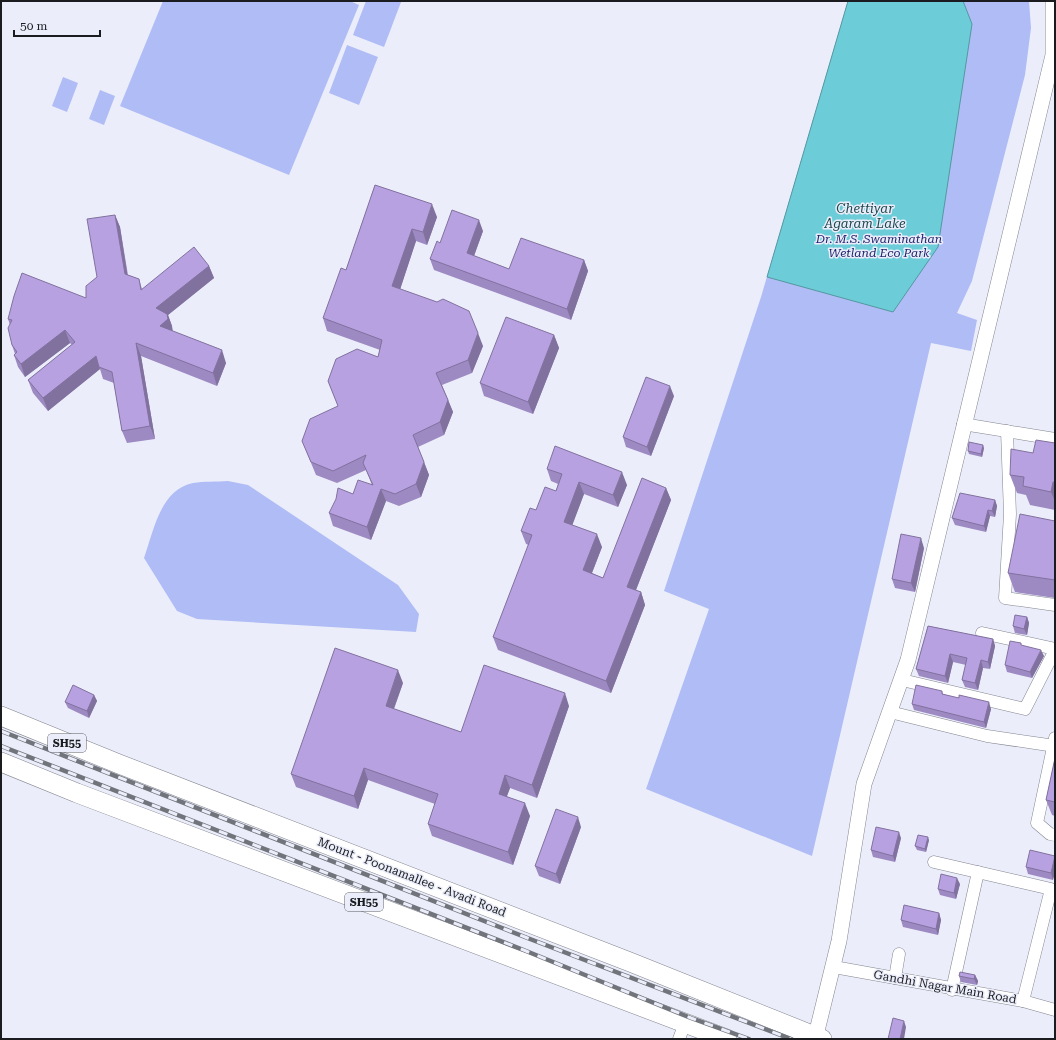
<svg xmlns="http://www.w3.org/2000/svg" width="1056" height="1040" viewBox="0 0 1056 1040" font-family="'Roboto Serif',serif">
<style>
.green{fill:#b0bcf5}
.water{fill:#6ccdd8;stroke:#5498a1}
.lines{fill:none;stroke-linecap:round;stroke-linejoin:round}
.minor-casing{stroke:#82858f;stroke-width:13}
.tertiary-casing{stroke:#82858f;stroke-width:16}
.primary-casing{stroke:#82858f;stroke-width:20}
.minor{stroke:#fff;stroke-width:12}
.tertiary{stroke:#fff;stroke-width:15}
.primary{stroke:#fff;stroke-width:19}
.rail-casing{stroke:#72747b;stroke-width:4.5}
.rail{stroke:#ebeefa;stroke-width:3;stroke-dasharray:9;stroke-linecap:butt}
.wall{fill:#9e8ac2}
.shaded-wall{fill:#81719e}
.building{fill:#b8a1e1;stroke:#81719e}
.labels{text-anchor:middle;stroke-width:3;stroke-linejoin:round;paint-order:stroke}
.shield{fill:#ebeefa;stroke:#595b61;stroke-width:1}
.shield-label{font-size:11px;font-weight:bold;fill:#1b1c20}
.park-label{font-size:12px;font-style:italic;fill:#20236b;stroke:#ebeefa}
.street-label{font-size:12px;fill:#1b1c20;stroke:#ebeefa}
.water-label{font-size:13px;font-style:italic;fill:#1c484e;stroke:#ebeefa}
</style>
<rect width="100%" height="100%" fill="#ebeefa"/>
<g class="green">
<path d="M 163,1 L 350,1 L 359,5 L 289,175 L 120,106 Z"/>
<path d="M 366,1 L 401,2 L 384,47 L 353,35 Z"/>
<path d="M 848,1 L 1029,1 L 1031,28 L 1025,75 L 972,281 L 957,313 L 977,320 L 971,351 L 931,343 L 812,856 L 646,789 L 709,609 L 664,591 L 761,297 Z"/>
<path d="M 347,45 L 378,57 L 359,105 L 329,93 Z"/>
<path d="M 63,77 L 78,83 L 67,112 L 52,106 Z"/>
<path d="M 100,90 L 115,96 L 104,125 L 89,119 Z"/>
<path d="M 228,481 L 248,485 L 398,585 L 419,614 L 416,632 L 197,619 L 177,611 L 144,558 C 154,530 160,490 193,483 C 204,481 216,482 228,481 Z"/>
</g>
<path class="water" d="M 848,1 L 963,1 L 972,24 L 938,247 L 893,312 L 767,277 Z"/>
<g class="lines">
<g class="minor-casing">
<g id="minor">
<path d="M 963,424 L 1055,439"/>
<path d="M 1007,431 L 1010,514 L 1005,598 L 1055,605"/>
<path d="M 982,633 L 1055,649"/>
<path d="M 902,680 L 1025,709 L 1055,650"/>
<path d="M 890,712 L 987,736 L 1055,746"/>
<path d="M 1055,738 L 1037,823 L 1050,834 L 1055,835"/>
<path d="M 934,862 L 1051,889 L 1023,1001"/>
<path d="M 834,967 L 1023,1001 L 1055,1010"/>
<path d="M 895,978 L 899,954"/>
<path d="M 952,990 L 978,872"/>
<path d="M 679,1039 L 685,1023"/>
</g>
</g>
<g class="tertiary-casing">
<path id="tertiary" d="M 815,1039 L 839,941 L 864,784 L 908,660 L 1053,55 L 1053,1"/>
</g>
<g class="primary-casing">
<g id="primary">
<path d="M 1,716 L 119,764 L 630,962 L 822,1039"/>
<path d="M 1,762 L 77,793 L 727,1039"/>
</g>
</g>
<use href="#minor" class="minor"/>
<use href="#tertiary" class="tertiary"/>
<use href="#primary" class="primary"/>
<g class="rail-casing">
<g id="rail">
<path d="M 1,731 L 530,939 L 791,1039"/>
<path d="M 1,746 L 526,951 L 691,1018 L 749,1039"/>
</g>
</g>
<use href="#rail" class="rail"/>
</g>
<g class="wall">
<path d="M 375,185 L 437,217 L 427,245 L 416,241 L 400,289 L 483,346 L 472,373 L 442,385 L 453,412 L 444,435 L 418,447 L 429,475 L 421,497 L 399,506 L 386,501 L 371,540 L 333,526 L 329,513 L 353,494 L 372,485 L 366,470 L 337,483 L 316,475 L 302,441 L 338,406 L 328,381 L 378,357 L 380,350 L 327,331 L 323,318 L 346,270 Z"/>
<path d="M 115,215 L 120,227 L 128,275 L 139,279 L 142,289 L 209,266 L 214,278 L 168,315 L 172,326 L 172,331 L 226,363 L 217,386 L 141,356 L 155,439 L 127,443 L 122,431 L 114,383 L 103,379 L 100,369 L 48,411 L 33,393 L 28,380 L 72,345 L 70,343 L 25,377 L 18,367 L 14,355 L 15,354 L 12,345 L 10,325 L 8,319 L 86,298 L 97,277 Z"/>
<path d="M 483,231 L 474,256 L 509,269 L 584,260 L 588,271 L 571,320 L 434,270 L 430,259 L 440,243 Z"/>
<path d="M 554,335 L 559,348 L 533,414 L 484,396 L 480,383 Z"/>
<path d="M 674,396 L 651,456 L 626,447 L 623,437 Z"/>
<path d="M 1055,443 L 1055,510 L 1030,505 L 1026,495 L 1017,493 L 1010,475 L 1033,453 Z"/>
<path d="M 984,448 L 982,457 L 969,454 L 968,451 Z"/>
<path d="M 547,469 L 627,485 L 618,507 L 584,494 L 572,525 L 602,547 L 592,573 L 603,578 L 666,488 L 671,500 L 636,590 L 641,592 L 645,605 L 611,693 L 498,650 L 493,637 L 529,545 L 526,544 L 521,531 L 536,510 L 556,491 L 558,484 L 551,481 Z"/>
<path d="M 995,500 L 997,506 L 995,517 L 990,516 L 986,532 L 955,525 L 952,518 Z"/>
<path d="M 1055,521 L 1055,598 L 1015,592 L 1008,573 Z"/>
<path d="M 924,548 L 915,592 L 895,588 L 892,579 Z"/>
<path d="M 1027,617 L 1029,623 L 1027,635 L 1015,633 L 1013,626 Z"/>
<path d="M 928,626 L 993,639 L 995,646 L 990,669 L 983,668 L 978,690 L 965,687 L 962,680 L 966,665 L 953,662 L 948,683 L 919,676 L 916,669 Z"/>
<path d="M 1022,646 L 1044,656 L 1032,678 L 1007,672 L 1005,665 Z"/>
<path d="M 403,683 L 394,709 L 461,732 L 569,706 L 537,798 L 510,788 L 507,796 L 530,816 L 513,865 L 432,836 L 428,824 L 435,804 L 368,780 L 358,809 L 296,787 L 291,774 Z"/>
<path d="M 942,691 L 943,694 L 991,709 L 986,728 L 914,710 L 912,704 Z"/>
<path d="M 94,695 L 97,701 L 89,718 L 68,708 L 65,702 Z"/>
<path d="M 1055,758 L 1055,816 L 1052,815 L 1046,800 Z"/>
<path d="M 581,827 L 560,884 L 539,876 L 535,866 Z"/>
<path d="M 901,838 L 895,862 L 873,857 L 871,850 Z"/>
<path d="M 929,840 L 926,852 L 917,850 L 915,846 Z"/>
<path d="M 1055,856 L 1053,880 L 1028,874 L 1026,867 Z"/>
<path d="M 960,884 L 956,899 L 940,895 L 938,889 Z"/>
<path d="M 939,913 L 941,920 L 938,935 L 903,927 L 901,920 Z"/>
<path d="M 975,975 L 978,981 L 977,985 L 961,982 L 959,976 Z"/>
</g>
<g class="shaded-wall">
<path d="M 432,204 L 437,217 L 427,245 L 423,232 Z"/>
<path d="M 115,215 L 120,227 L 129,286 L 125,274 Z"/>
<path d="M 479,220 L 483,231 L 471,264 L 467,253 Z"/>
<path d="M 412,229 L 416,241 L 397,299 L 392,286 Z"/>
<path d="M 584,260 L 588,271 L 571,320 L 567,309 Z"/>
<path d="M 209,266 L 214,278 L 168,315 L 172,326 L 173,332 L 160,326 L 156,308 Z"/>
<path d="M 65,330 L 70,343 L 25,377 L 21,364 Z"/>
<path d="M 478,333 L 483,346 L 472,373 L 468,360 Z"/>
<path d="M 554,335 L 559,348 L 533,414 L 528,402 Z"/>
<path d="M 136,343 L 141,356 L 155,439 L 150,426 Z"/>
<path d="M 222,350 L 226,363 L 217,386 L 213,373 Z"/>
<path d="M 96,356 L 100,369 L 48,411 L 43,398 Z"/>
<path d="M 670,386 L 674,396 L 651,456 L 647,447 Z"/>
<path d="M 448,400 L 453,412 L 444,435 L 440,422 Z"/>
<path d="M 983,445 L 984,448 L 982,457 L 981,454 Z"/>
<path d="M 424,462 L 429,475 L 421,497 L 416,484 Z"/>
<path d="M 622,472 L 627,485 L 618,507 L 613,495 Z"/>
<path d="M 579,482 L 584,494 L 569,534 L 564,522 Z"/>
<path d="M 1053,482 L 1055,487 L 1055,501 L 1051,492 Z"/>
<path d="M 666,488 L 671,500 L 632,600 L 627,587 Z"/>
<path d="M 381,489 L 386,501 L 371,540 L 367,527 Z"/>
<path d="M 995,500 L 997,506 L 995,517 L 992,511 Z"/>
<path d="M 988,510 L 990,516 L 986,532 L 984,526 Z"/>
<path d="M 597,534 L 602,547 L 588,583 L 583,570 Z"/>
<path d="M 921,538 L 924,548 L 915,592 L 911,583 Z"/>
<path d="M 641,592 L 645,605 L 611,693 L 606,681 Z"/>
<path d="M 1027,617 L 1029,623 L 1027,635 L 1024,629 Z"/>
<path d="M 993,639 L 995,646 L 990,669 L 988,662 Z"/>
<path d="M 1041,650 L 1044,656 L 1032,678 L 1030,672 Z"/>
<path d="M 950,654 L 953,662 L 948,683 L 945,676 Z"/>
<path d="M 981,660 L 983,668 L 978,690 L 975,683 Z"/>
<path d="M 398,670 L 403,683 L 390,719 L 386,706 Z"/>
<path d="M 565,693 L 569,706 L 537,798 L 532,785 Z"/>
<path d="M 94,695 L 97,701 L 89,718 L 87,711 Z"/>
<path d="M 989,702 L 991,709 L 986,728 L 984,722 Z"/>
<path d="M 364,768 L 368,780 L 358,809 L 354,796 Z"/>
<path d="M 505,775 L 510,788 L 503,806 L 499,794 Z"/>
<path d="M 525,803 L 530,816 L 513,865 L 508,852 Z"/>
<path d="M 578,817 L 581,827 L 560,884 L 556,874 Z"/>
<path d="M 899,832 L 901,838 L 895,862 L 893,856 Z"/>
<path d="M 928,837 L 929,840 L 926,852 L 925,849 Z"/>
<path d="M 1055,857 L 1055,873 L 1053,880 L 1051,873 Z"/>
<path d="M 957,878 L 960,884 L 956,899 L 954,893 Z"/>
<path d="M 939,913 L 941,920 L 938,935 L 936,929 Z"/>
<path d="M 975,975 L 978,981 L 977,985 L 974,979 Z"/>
<path d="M 904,1021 L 906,1027 L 904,1039 L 900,1039 Z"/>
</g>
<g class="building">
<path d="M 375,185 L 432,204 L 423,232 L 412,229 L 392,286 L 437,302 L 443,299 L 469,311 L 478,333 L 468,360 L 436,373 L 448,400 L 440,422 L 413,435 L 424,462 L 416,484 L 395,494 L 381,489 L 367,527 L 329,513 L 336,499 L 338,488 L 353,494 L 358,480 L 373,485 L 363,463 L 366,455 L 333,471 L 311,462 L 302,441 L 310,419 L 338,406 L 328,381 L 336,359 L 357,349 L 378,357 L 382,340 L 323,318 L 341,268 L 346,270 Z"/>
<path d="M 452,210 L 479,220 L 467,253 L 509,269 L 521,238 L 584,260 L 567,309 L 430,259 L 437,241 L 440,243 Z"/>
<path d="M 115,215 L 125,274 L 139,279 L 141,290 L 194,247 L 209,266 L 156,308 L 167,314 L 168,319 L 160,326 L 222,350 L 213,373 L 136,343 L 150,426 L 122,431 L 112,372 L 99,367 L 96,356 L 43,398 L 28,380 L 75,342 L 65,330 L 21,364 L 14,355 L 17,352 L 12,345 L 8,328 L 12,320 L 8,319 L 14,296 L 22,273 L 86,298 L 86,286 L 97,277 L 87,219 Z"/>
<path d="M 506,317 L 554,335 L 528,402 L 480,383 Z"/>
<path d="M 646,377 L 670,386 L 647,447 L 623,437 Z"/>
<path d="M 1036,440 L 1055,443 L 1055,482 L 1053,482 L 1051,492 L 1023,486 L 1024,477 L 1010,475 L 1011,449 L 1033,453 Z"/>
<path d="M 969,442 L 983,445 L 981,454 L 968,451 Z"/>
<path d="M 555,446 L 622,472 L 613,495 L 579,482 L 564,522 L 597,534 L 583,570 L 603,578 L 642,478 L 666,488 L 627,587 L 641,592 L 606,681 L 493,637 L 532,535 L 521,531 L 530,508 L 536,510 L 545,487 L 556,491 L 562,474 L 547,469 Z"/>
<path d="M 960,493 L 995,500 L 992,511 L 988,510 L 984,526 L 952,518 Z"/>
<path d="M 1020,514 L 1055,521 L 1055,580 L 1008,573 Z"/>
<path d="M 901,534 L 921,538 L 911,583 L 892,579 Z"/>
<path d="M 1015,615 L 1027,617 L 1024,629 L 1013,626 Z"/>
<path d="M 928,626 L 993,639 L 988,662 L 981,660 L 975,683 L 962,680 L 967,658 L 950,654 L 945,676 L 916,669 Z"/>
<path d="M 1010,641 L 1021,643 L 1021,645 L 1041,650 L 1030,672 L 1005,665 Z"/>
<path d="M 335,648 L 398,670 L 386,706 L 461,732 L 484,665 L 565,693 L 532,785 L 505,775 L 499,794 L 525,803 L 508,852 L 428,824 L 438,794 L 364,768 L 354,796 L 291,774 Z"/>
<path d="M 73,685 L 94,695 L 87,711 L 65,702 Z"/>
<path d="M 916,685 L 942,691 L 942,694 L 959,698 L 959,695 L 989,702 L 984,722 L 912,704 Z"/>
<path d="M 1055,758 L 1055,802 L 1046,800 Z"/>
<path d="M 556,809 L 578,817 L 556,874 L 535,866 Z"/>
<path d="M 876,827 L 899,832 L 893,856 L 871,850 Z"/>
<path d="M 918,835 L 928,837 L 925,849 L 915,846 Z"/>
<path d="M 1030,850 L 1055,856 L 1051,873 L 1026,867 Z"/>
<path d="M 941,874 L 957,878 L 954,893 L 938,889 Z"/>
<path d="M 904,905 L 939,913 L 936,929 L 901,920 Z"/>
<path d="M 960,972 L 975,975 L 974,979 L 959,976 Z"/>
<path d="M 893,1018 L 904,1021 L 900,1039 L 888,1039 Z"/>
</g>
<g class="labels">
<g class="shield">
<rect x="48" y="734" width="38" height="18" rx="3"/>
<rect x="345" y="893" width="38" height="18" rx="3"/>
</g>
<g class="shield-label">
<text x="67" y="747">SH55</text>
<text x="364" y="906">SH55</text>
</g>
<g class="park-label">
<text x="879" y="243">Dr. M.S. Swaminathan<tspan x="879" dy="14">Wetland Eco Park</tspan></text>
</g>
<g class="street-label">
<text transform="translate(412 877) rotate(21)" y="4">Mount - Poonamallee - Avadi Road</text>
<text transform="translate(945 987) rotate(10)" y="4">Gandhi Nagar Main Road</text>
</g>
<g class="water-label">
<text x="865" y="213">Chettiyar<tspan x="865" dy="15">Agaram Lake</tspan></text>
</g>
</g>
<rect width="1056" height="1040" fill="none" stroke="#1b1c20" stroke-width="4"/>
<path d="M14 30v6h86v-6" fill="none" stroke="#1b1c20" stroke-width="2"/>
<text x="20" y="30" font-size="12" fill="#1b1c20" stroke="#ebeefa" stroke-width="3" paint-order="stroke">50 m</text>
</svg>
